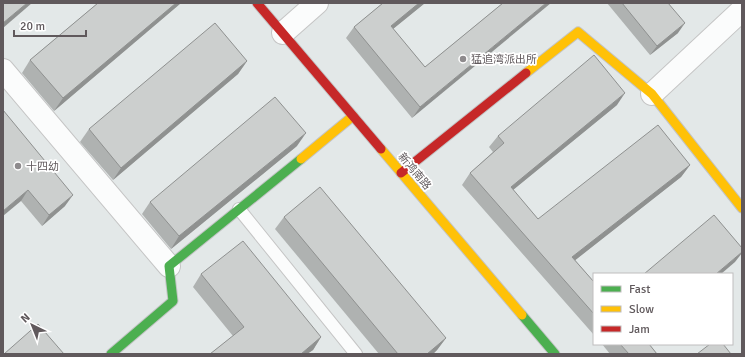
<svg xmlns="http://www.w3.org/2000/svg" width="745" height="357" viewBox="0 0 745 357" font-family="Signika,'Noto Sans SC',sans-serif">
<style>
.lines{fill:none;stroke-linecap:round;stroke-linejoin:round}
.lane-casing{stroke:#c5c5c5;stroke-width:14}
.street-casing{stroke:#c5c5c5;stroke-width:24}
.fast-casing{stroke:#c3c4c5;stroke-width:11}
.slow-casing{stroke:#c3c4c5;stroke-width:11}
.jam-casing{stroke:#c3c4c5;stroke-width:11}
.lane{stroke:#fbfcfc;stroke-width:12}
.street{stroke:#fbfcfc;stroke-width:22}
.fast{stroke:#4caf50;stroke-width:9}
.slow{stroke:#ffc107;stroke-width:9}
.jam{stroke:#c62828;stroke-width:9}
.wall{fill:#afb2b1}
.shaded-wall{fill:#8f9190}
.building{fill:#cccfce;stroke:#8f9190}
.poi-dot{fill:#8e8b8d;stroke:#fff;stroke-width:1.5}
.labels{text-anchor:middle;stroke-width:3.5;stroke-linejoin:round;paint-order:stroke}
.poi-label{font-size:11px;fill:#60595c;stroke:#fff;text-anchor:start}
.street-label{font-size:11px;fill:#60595c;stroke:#fff}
</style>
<rect width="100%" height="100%" fill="#e3e8e8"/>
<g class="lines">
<g class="lane-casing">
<path id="lane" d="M 239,209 L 356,354"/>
</g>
<g class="street-casing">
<g id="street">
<path d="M 283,33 L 317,3"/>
<path d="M 3,70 L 169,266"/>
<path d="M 652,94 L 742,10"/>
</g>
</g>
<g class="fast-casing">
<g id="fast">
<path d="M 522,315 L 555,354"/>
<path d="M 111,354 L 173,301 L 169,266 L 301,159"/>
</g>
</g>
<g class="slow-casing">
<g id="slow">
<path d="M 526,73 L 578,32 L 652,94 L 742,208"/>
<path d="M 381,149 L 522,315"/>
<path d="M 301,159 L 353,116"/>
</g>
</g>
<g class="jam-casing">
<g id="jam">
<path d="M 257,3 L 381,149"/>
<path d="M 401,173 L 526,73"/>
</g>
</g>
<use href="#lane" class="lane"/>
<use href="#street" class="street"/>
<use href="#fast" class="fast"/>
<use href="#slow" class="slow"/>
<use href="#jam" class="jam"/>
</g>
<g class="wall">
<path d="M 98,3 L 181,3 L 54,111 L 22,73 L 30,60 Z"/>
<path d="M 383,3 L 425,3 L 393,29 L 425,67 L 503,3 L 412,118 L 346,38 L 354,27 Z"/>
<path d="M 607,3 L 668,3 L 678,33 L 650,55 Z"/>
<path d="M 247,61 L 238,74 L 113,180 L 80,142 L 89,129 Z"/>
<path d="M 617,105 L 513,190 L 538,219 L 690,165 L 681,177 L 575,260 L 594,282 L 594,335 L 462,185 L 470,173 L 493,152 L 489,147 L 498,136 Z"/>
<path d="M 3,110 L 65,206 L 42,226 L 21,201 Z"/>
<path d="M 297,146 L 171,249 L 142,214 L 150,202 Z"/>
<path d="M 284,217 L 446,338 L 437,350 L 433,354 L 379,354 L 275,229 Z"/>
<path d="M 201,274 L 321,337 L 313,350 L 307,354 L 210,354 L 233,336 L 193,287 Z"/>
<path d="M 602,344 L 649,344 L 657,354 L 610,354 Z"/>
</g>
<g class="shaded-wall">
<path d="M 27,3 L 32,3 L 3,28 L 3,23 Z"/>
<path d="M 176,3 L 181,3 L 54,111 L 63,98 Z"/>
<path d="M 419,3 L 425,3 L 383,37 L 391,26 Z"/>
<path d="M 546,3 L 551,3 L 412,118 L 420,107 Z"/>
<path d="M 685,23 L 678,33 L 650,55 L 657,46 Z"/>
<path d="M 247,61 L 238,74 L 113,180 L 121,168 Z"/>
<path d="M 625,93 L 617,105 L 502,199 L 511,187 Z"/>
<path d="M 306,133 L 297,146 L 171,249 L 179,236 Z"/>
<path d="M 690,165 L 681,177 L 564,269 L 572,257 Z"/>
<path d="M 28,190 L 21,201 L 3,216 L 3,211 Z"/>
<path d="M 73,195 L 65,206 L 42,226 L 49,215 Z"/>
<path d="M 742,252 L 742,253 L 735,262 L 721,274 L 716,274 Z"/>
<path d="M 321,337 L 313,350 L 307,354 L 301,354 Z"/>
<path d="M 446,338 L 437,350 L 433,354 L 427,354 Z"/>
</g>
<g class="building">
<path d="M 3,3 L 27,3 L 3,23 Z"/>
<path d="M 98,3 L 176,3 L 63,98 L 30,60 Z"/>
<path d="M 383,3 L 419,3 L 391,26 L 425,67 L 503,3 L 546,3 L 420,107 L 354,27 Z"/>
<path d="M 622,3 L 668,3 L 685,23 L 657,46 Z"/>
<path d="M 215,23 L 247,61 L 121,168 L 89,129 Z"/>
<path d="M 594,55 L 625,93 L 511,187 L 538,219 L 658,125 L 690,165 L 572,257 L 594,282 L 594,314 L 470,173 L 504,143 L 498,136 Z"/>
<path d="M 275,97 L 306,133 L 179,236 L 150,202 Z"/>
<path d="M 3,110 L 73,195 L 49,215 L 28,190 L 3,211 Z"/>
<path d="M 320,187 L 446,338 L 427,354 L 398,354 L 284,217 Z"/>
<path d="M 714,215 L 742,248 L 742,252 L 716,274 L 644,274 Z"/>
<path d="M 243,241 L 321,337 L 301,354 L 210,354 L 244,327 L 201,274 Z"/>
<path d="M 38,324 L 64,354 L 4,354 Z"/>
<path d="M 620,344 L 649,344 L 657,354 L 629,354 Z"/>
<path d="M 710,344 L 723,344 L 731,354 L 697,354 Z"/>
</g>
<g class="poi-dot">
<circle cx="463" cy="59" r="4"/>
<circle cx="18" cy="166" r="4"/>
</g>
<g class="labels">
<g class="poi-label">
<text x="471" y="63">猛追湾派出所</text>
<text x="26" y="170">十四幼</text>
</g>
<g class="street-label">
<text transform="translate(415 171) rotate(50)" y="4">新鸿南路</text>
</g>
</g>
<rect width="745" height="357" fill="none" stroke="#60595c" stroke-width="8"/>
<rect x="593" y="273" width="140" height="72" fill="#ffffff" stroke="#bfbdbe"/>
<rect x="601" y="286" width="20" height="6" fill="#4caf50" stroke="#bfbdbe"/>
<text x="629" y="293" font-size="12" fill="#60595c">Fast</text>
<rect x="601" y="306" width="20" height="6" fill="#ffc107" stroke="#bfbdbe"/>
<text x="629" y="313" font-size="12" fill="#60595c">Slow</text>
<rect x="601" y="326" width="20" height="6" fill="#c62828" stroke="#bfbdbe"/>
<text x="629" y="333" font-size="12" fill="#60595c">Jam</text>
<g transform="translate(32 325) rotate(317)" stroke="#ffffff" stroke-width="3" paint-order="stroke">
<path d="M0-3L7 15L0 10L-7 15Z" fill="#60595c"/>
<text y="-6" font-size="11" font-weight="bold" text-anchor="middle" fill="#60595c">N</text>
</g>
<path d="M14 30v6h72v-6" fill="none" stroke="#60595c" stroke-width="2"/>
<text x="20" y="30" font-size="12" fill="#60595c" stroke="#ffffff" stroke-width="3" paint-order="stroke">20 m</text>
</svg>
